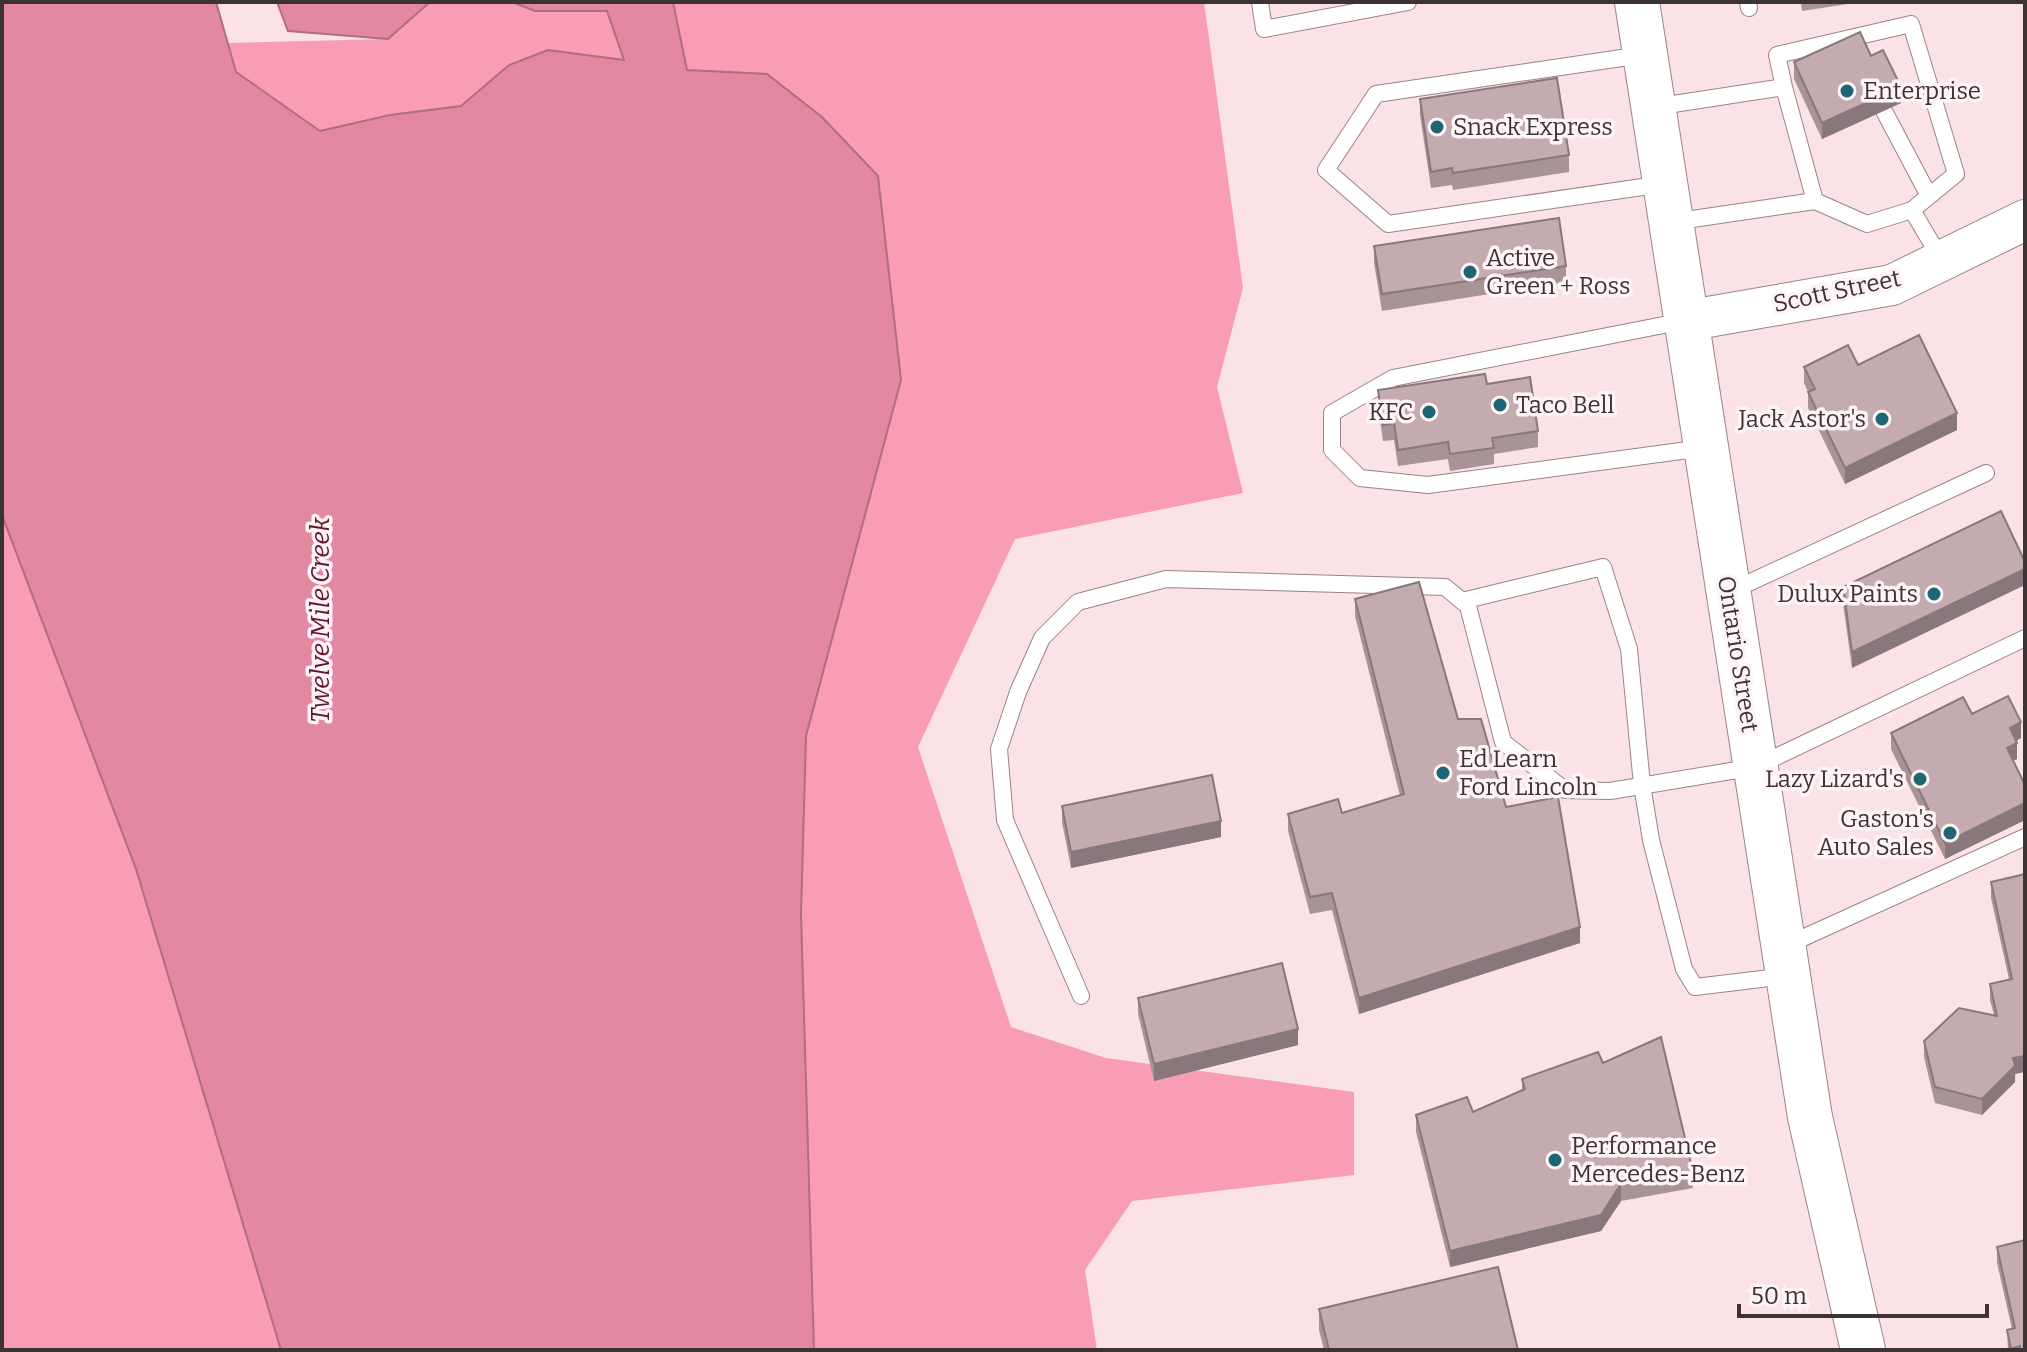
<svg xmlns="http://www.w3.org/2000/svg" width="2027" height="1352" viewBox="0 0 2027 1352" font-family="Bitter,serif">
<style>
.forest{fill:#f89db4}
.water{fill:#e288a0;stroke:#b06e80;stroke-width:2}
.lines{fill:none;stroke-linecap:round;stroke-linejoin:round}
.service-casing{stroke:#9a8388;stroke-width:18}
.tertiary-casing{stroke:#9a8388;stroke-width:42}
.secondary-casing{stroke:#9a8388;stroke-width:46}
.service{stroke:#fff;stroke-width:16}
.tertiary{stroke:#fff;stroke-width:40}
.secondary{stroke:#fff;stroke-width:44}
.wall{fill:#a89397}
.shaded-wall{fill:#88787b}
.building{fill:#c3abb0;stroke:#88787b;stroke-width:2}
.poi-dot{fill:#1e6674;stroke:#fef3f6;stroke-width:3}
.labels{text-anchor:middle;stroke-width:7;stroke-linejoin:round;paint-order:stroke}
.poi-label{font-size:24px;fill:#3c3335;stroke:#fef3f6;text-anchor:start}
.street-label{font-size:24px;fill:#3c3335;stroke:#fef3f6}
.water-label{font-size:26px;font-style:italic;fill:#631431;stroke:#fef3f6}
</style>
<rect width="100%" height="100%" fill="#fbe2e7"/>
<g class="forest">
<path d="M 430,2 L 512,2 L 535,11 L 607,11 L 624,61 L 548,50 L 509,65 L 461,106 L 390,115 L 320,131 L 236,72 L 228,43 L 388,39 Z"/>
<path d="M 673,2 L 1204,2 L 1243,288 L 1217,387 L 1243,493 L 1015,539 L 918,747 L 1011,1027 L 1106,1058 L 1354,1092 L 1354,1175 L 1132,1201 L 1085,1270 L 1097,1350 L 814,1350 L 801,915 L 806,736 L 901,380 L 878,176 L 822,117 L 767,74 L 687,70 Z"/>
<path d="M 2,515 L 136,869 L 281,1350 L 2,1350 Z"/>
</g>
<g class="water">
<path d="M 2,2 L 216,2 L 236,72 L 320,131 L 390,115 L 461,106 L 509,65 L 548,50 L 624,60 L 607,11 L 535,11 L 512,2 L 673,2 L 687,70 L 767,74 L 822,117 L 878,176 L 901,380 L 806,736 L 801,915 L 814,1350 L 281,1350 L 136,869 L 2,515 Z"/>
<path d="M 277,2 L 430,2 L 388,39 L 288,31 Z"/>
</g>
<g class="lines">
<g class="service-casing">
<g id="service">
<path d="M 1260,2 L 1264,29 L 1408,2"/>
<path d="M 1748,2 L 1749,8"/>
<path d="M 1642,55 L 1376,94 L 1326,170 L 1388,224 L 1663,184"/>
<path d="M 1654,107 L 1784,87 L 1815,201 L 1867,224 L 1912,210 L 1956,174 L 1911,24 L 1777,55 L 1784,87"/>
<path d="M 1884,111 L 1929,196"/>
<path d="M 1912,210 L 1941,259"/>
<path d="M 1672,222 L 1815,201"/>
<path d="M 1684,321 L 1393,378 L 1332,413 L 1332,450 L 1360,478 L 1428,485 L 1703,448"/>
<path d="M 1729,592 L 1986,473"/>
<path d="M 1462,601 L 1603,567 L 1629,649 L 1642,785 L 1651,840 L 1684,969 L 1695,987 L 1786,976"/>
<path d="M 1785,946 L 2025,837"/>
<path d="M 1081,996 L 1005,820 L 999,749 L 1018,692 L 1042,638 L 1078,602 L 1166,579 L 1445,587 L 1468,606 L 1503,742 L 1565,790 L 1610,791 L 1755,767 L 2025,638"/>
</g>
</g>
<g class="tertiary-casing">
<path id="tertiary" d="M 1685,321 L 1892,285 L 2025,220"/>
</g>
<g class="secondary-casing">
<path id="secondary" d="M 1637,2 L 1810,1117 L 1863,1350"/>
</g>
<use href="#service" class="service"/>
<use href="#tertiary" class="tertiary"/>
<use href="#secondary" class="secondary"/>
</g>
<g class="wall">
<path d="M 1801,2 L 1861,2 L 1802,11 Z"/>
<path d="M 1871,56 L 1901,103 L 1822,139 L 1794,79 L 1794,62 Z"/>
<path d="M 1420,99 L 1569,155 L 1569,172 L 1453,190 L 1452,185 L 1431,188 L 1420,115 Z"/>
<path d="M 1374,246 L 1566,266 L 1566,282 L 1382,311 L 1374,263 Z"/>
<path d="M 1858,365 L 1957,430 L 1845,484 L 1808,408 L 1808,392 L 1804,383 L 1804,367 Z"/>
<path d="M 1487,384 L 1538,431 L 1538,447 L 1494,454 L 1494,464 L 1450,471 L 1448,459 L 1398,466 L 1394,440 L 1383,441 L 1378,406 L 1378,390 Z"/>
<path d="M 2001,511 L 1852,668 L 1843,603 L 1843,587 Z"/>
<path d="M 1355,599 L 1458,719 L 1580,943 L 1359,1014 L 1332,910 L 1310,914 L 1288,831 L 1288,814 L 1342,813 L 1400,796 L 1355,616 Z"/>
<path d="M 1891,733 L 2021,738 L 2016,741 L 2017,759 L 2013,761 L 2025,785 L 2025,820 L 1945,859 L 1891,749 Z"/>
<path d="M 1062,806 L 1221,837 L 1071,868 L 1062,822 Z"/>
<path d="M 2025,874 L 2015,1082 L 1982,1115 L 1935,1103 L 1924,1057 L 1924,1041 L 1994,1015 L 1990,1000 L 1990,984 L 2009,979 L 1991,898 L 1991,882 Z"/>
<path d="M 1138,998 L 1298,1045 L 1154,1081 L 1138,1014 Z"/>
<path d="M 1603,1063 L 1693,1172 L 1693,1188 L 1621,1201 L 1601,1231 L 1450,1267 L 1416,1132 L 1416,1115 L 1473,1112 L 1522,1090 L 1522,1079 Z"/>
<path d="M 1997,1247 L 2025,1350 L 2008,1350 L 2007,1330 L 2012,1329 L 1997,1263 Z"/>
<path d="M 1319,1309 L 1518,1350 L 1324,1350 L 1319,1330 Z"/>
</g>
<g class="shaded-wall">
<path d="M 1901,87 L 1901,103 L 1822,139 L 1822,123 Z"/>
<path d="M 1957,413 L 1957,430 L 1845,484 L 1845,468 Z"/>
<path d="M 2025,569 L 2025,585 L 1852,668 L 1852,652 Z"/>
<path d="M 2021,722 L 2021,738 L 2010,744 L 2010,728 Z"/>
<path d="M 2017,743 L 2017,759 L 2007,764 L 2007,748 Z"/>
<path d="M 2025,803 L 2025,820 L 1945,859 L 1945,843 Z"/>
<path d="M 1221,821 L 1221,837 L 1071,868 L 1071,852 Z"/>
<path d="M 1580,927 L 1580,943 L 1359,1014 L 1359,998 Z"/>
<path d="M 1298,1029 L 1298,1045 L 1154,1081 L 1154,1064 Z"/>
<path d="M 2025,1056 L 2025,1072 L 2015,1074 L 2015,1082 L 1982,1115 L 1982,1099 L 2013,1058 Z"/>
<path d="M 1621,1184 L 1621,1201 L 1601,1231 L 1450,1267 L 1450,1251 Z"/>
</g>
<g class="building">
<path d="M 1860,32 L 1871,56 L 1883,50 L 1901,87 L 1822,123 L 1794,62 Z"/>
<path d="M 1557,78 L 1569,155 L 1453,173 L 1452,168 L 1431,172 L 1420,99 Z"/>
<path d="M 1559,218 L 1566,266 L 1382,294 L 1374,246 Z"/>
<path d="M 1919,335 L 1957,413 L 1845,468 L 1808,392 L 1815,389 L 1804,367 L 1848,345 L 1858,365 Z"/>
<path d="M 1485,374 L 1487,384 L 1530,377 L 1538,431 L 1492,438 L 1494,448 L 1450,454 L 1448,442 L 1398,450 L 1394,423 L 1383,425 L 1378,390 Z"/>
<path d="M 2001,511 L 2025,562 L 2025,569 L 1852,652 L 1843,587 Z"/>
<path d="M 1419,582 L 1458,719 L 1481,719 L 1506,807 L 1558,797 L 1580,927 L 1359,998 L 1332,893 L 1310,897 L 1288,814 L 1338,799 L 1342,813 L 1404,794 L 1355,599 Z"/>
<path d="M 2008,696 L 2021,722 L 2010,728 L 2017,743 L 2007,748 L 2025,785 L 2025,803 L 1945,843 L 1891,733 L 1963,697 L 1972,714 Z"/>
<path d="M 1212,775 L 1221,821 L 1071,852 L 1062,806 Z"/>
<path d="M 2025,874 L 2025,1056 L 2013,1058 L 2015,1066 L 1982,1099 L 1935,1087 L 1924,1041 L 1959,1008 L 1997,1016 L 1990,984 L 2012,979 L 1991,882 Z"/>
<path d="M 1282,963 L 1298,1029 L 1154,1064 L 1138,998 Z"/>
<path d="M 1661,1037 L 1693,1172 L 1621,1184 L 1601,1215 L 1450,1251 L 1416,1115 L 1467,1097 L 1473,1112 L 1525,1089 L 1522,1079 L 1598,1052 L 1603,1063 Z"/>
<path d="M 2025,1240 L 2025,1350 L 2020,1350 L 2020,1346 L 2011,1349 L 2007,1330 L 2015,1328 L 1997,1247 Z"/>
<path d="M 1498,1267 L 1518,1350 L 1329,1350 L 1319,1309 Z"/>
</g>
<g class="poi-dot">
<circle cx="1847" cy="91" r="8"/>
<circle cx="1437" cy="127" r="8"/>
<circle cx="1470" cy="272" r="8"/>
<circle cx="1500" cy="405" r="8"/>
<circle cx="1429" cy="412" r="8"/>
<circle cx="1882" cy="419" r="8"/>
<circle cx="1934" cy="594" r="8"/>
<circle cx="1443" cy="773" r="8"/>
<circle cx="1920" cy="779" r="8"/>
<circle cx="1950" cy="833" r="8"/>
<circle cx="1555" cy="1160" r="8"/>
</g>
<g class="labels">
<g class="poi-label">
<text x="1863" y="99">Enterprise</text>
<text x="1453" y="135">Snack Express</text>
<text x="1486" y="266">Active<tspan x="1486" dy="28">Green + Ross</tspan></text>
<text x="1516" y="413">Taco Bell</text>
<text x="1413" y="420" text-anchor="end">KFC</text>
<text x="1866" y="427" text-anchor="end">Jack Astor's</text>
<text x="1918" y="602" text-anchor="end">Dulux Paints</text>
<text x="1459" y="767">Ed Learn<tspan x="1459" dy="28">Ford Lincoln</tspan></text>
<text x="1904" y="787" text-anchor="end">Lazy Lizard's</text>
<text x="1934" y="827" text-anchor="end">Gaston's<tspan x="1934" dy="28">Auto Sales</tspan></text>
<text x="1571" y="1154">Performance<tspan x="1571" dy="28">Mercedes-Benz</tspan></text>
</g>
<g class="street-label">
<text transform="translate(1837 291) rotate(-12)" y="8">Scott Street</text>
<text transform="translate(1738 654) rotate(81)" y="8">Ontario Street</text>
</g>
<g class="water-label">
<text transform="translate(320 620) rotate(-90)" y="9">Twelve Mile Creek</text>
</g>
</g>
<rect width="2027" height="1352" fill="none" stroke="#3c3335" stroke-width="8"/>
<path d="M1739 1304v12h248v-12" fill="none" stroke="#3c3335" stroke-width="4"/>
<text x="1751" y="1304" font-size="24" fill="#3c3335" stroke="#fef3f6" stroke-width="6" paint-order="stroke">50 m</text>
</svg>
